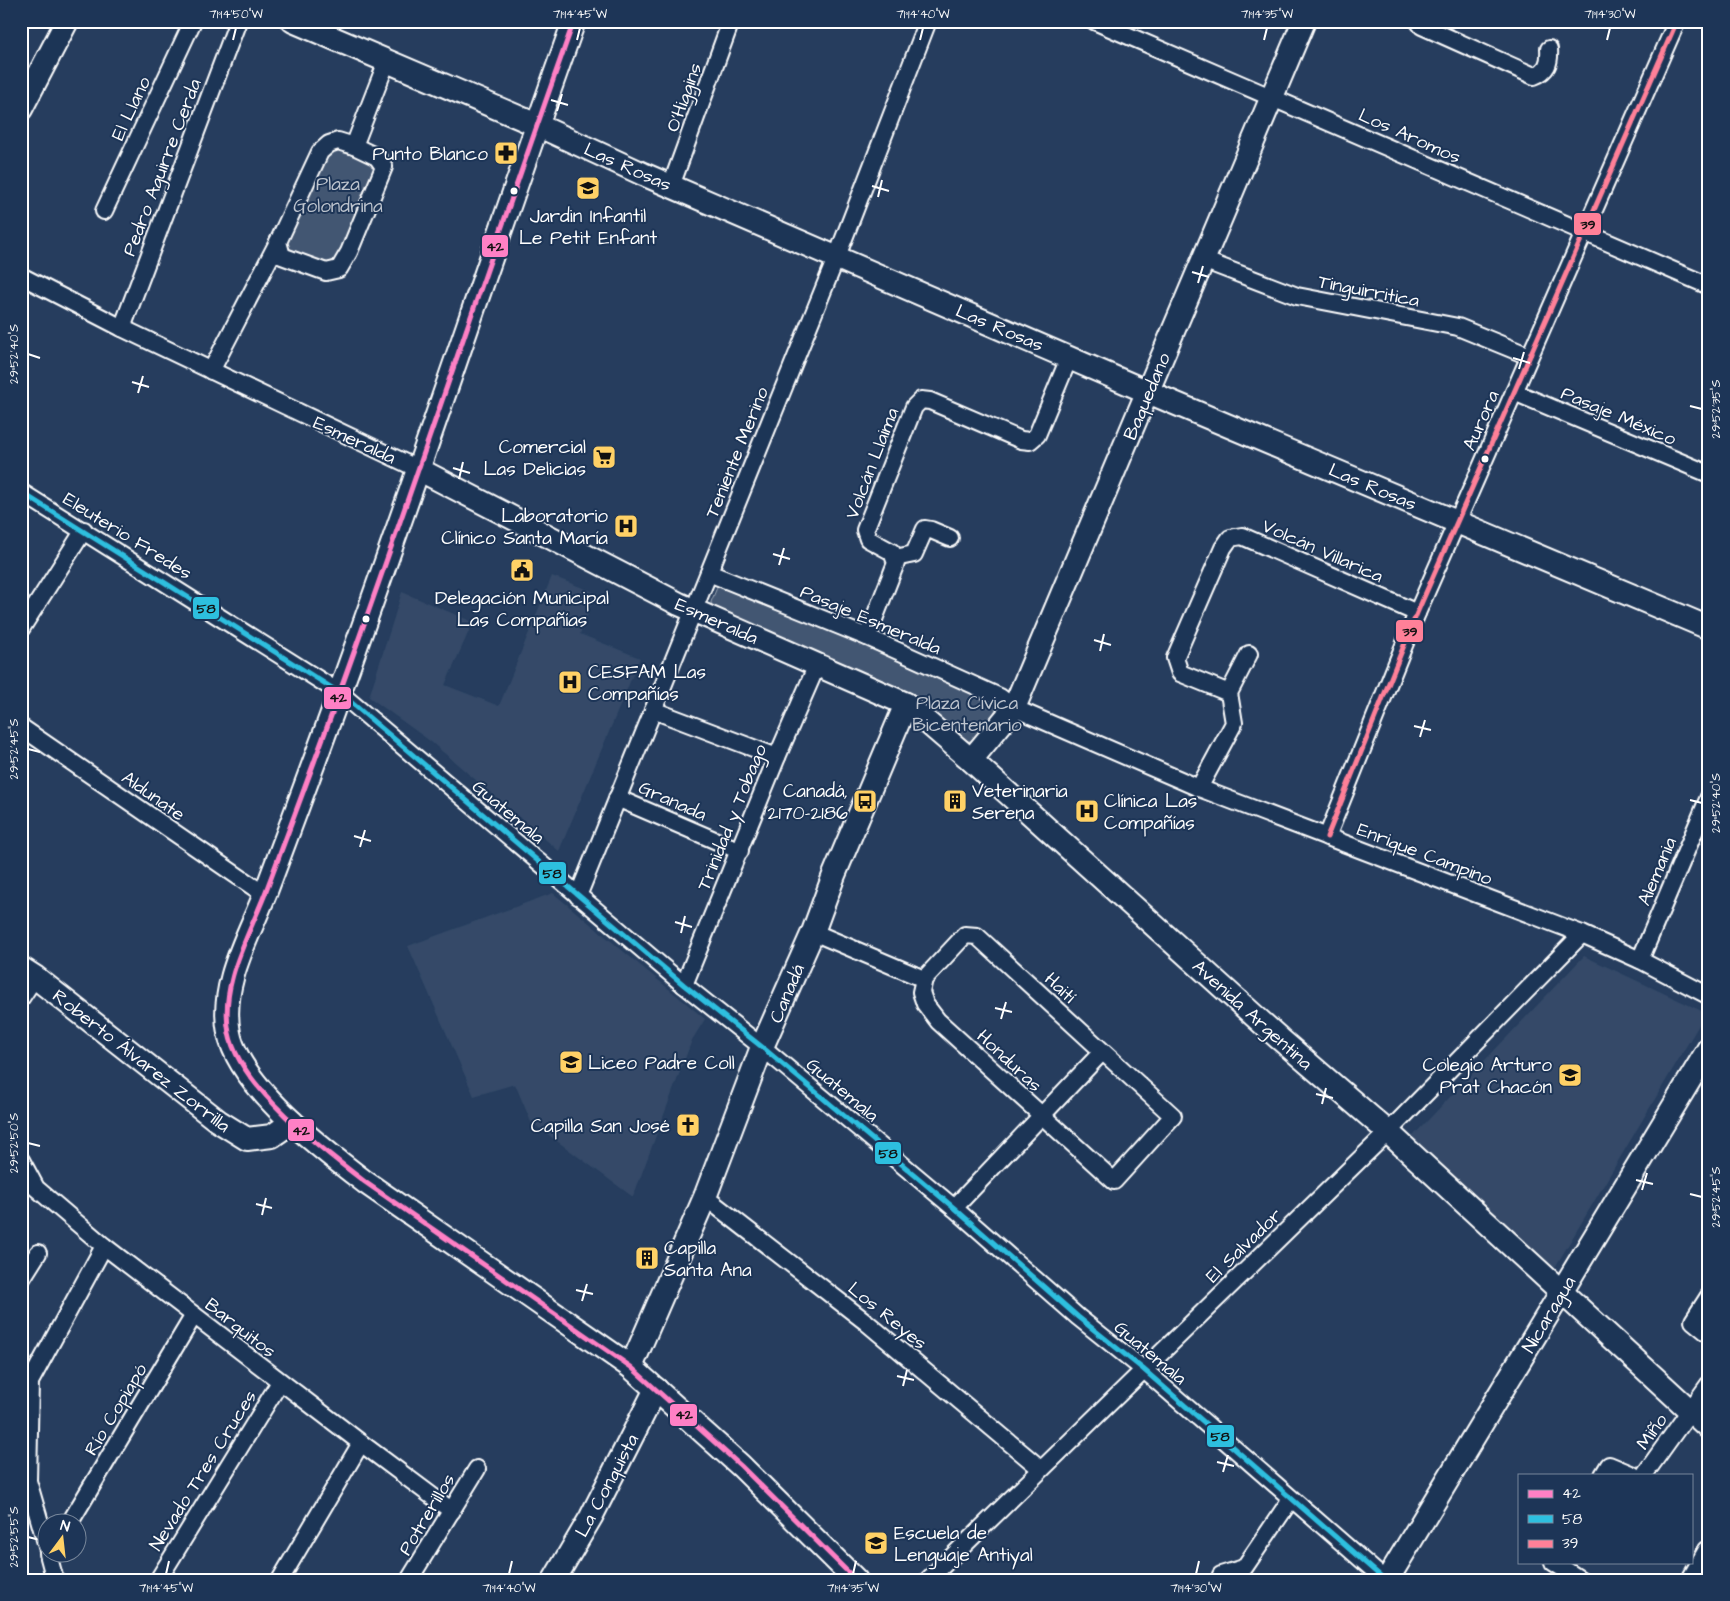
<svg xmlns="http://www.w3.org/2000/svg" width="1730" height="1601" viewBox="0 0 1730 1601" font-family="'Architects Daughter',sans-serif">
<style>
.built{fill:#344a68}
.green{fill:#425672;stroke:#a0aab8}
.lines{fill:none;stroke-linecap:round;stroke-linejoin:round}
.street-casing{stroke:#fff;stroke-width:20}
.secondary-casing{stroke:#fff;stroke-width:26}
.street{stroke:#1d3557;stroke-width:16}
.secondary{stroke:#1d3557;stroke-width:22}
.bus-1-casing{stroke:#1d3557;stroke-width:9}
.bus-2-casing{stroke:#1d3557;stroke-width:9}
.bus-3-casing{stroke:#1d3557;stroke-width:9}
.bus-1{stroke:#ff80c5;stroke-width:5}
.bus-2{stroke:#2dbfdf;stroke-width:5}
.bus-3{stroke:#ff8098;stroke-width:5}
.ticks{fill:none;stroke:#fff;stroke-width:2}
.bus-dot{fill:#fff;stroke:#1d3557;stroke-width:2}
.labels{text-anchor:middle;stroke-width:4;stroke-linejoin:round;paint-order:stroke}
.street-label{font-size:19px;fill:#fff;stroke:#1d3557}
.poi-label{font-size:19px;fill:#fff;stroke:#1d3557;text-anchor:end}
.park-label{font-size:19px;fill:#bdc4ce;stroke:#1d3557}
.line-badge{stroke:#1d3557;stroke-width:2}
.pale-badge-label{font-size:14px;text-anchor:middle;font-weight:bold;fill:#111}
.neatline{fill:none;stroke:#fff;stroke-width:2}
.ticks-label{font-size:12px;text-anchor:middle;fill:#fff}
</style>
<rect width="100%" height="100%" fill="#263d5e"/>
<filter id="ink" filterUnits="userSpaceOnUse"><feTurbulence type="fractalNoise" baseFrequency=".02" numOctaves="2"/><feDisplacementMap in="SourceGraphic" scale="10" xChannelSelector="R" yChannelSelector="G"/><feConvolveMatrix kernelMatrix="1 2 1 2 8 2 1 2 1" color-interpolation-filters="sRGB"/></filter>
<g filter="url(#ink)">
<g class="built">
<path d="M 552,576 L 596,593 L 580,634 L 640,658 L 559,851 L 430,741 L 369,697 L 402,592 L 473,622 L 445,685 L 499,706 Z"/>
<path d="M 553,893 L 705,1019 L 692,1040 L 633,1197 L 531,1122 L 515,1084 L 474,1096 L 408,946 Z"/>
<path d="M 1584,956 L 1706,1013 L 1554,1269 L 1412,1137 Z"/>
</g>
<g class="green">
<path d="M 342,147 C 356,154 372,157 375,174 L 342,251 C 338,255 335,260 330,262 C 319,267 290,257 288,244 C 287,242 288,238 289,236 L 324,158 L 332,152 Z"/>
<path d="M 718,585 L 854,639 L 999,701 L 985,736 L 977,742 L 968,741 L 959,737 L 712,608 L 711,602 Z"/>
</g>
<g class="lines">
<g class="street-casing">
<g id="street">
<path d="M 1094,21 L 1709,286"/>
<path d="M 1418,21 L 1422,26 L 1534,76 C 1547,71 1550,63 1549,49"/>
<path d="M 338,141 L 354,146 L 377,157 L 384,167 L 349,252 L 339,269 L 326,272 L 282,256 L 278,242 L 320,152 L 329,144 Z"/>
<path d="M 354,146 L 387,61"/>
<path d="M 671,186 L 731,21"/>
<path d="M 104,211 L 193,21"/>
<path d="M 1203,260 L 1297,296 L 1458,327 L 1529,356"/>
<path d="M 21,276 L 122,328 L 418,469"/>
<path d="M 122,328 L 238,21"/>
<path d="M 211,371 L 278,242"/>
<path d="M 1514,392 L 1709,474"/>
<path d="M 21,492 L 340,693 L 684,985 L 762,1047 L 954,1208 L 1078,1317 L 1143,1369 L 1385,1580"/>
<path d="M 895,558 L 914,554 L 925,529 L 931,530 L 950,538"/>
<path d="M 709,573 L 867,637 L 1000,697 L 1014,708 L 1199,788 L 1582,934 L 1640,960 L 1709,996"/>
<path d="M 21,629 L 84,530"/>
<path d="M 867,637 L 896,563 L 892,552 L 868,539 L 865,530 L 914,407 L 921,400 L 930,401 L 1021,440 L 1030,441 L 1037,435 L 1069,358"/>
<path d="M 1229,693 L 1180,673 L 1175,658 L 1223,548 L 1230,538 L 1242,536 L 1417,613"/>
<path d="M 653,710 L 777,757"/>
<path d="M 21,727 L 265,895"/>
<path d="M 1199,788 L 1234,723 L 1229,693 L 1249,654"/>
<path d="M 617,798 L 740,851"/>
<path d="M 1327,837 L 1417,613 L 1677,21"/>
<path d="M 578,896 L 841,246 L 928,21"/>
<path d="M 813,932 L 924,979"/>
<path d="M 965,935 L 977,936 L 1173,1116 L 1114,1181 L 938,1021 L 925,1004 L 921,992 L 924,979 Z"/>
<path d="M 1640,960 L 1709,797"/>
<path d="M 684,985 L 777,757 L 817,665"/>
<path d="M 21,998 L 35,977"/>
<path d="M 21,1160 L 36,1188 L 104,1246 L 361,1443 L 452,1511"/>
<path d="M 705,1197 L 866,1322 L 1041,1469"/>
<path d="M 954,1208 L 1102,1052"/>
<path d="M 21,1280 L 38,1253"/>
<path d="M 1709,1296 L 1693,1321 L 1709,1334"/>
<path d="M 1603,1475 L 1609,1465 L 1633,1475"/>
<path d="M 1644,1475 L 1709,1384"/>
<path d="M 69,1524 L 194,1315"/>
<path d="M 48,1550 L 28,1481 L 30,1382 L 104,1246"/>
<path d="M 48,1554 L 55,1580"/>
<path d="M 1553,1562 L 1581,1580"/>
<path d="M 158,1580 L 280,1382"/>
<path d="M 280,1580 L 361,1443"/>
<path d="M 409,1580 L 477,1469"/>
<path d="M 928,1580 L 1388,1132 L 1582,934"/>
<path d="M 1219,1580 L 1221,1575 L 1244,1568 L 1291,1499"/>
</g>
</g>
<g class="secondary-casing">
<g id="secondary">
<path d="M 293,21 L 537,125 L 643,174 L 1148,392 L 1709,628"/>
<path d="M 574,21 C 494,245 420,470 339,694 C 316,758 292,822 268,886 C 251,933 219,982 229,1033 C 239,1086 323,1150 365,1182 L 631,1367 L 741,1466 L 856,1580"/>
<path d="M 21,109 L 67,21"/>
<path d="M 418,469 L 679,604 L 906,704 L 971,760 L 1280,1039 L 1388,1132 L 1709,1428"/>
<path d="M 971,760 L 1014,708 L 1304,21"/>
<path d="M 21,968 L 35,977 L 218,1121 L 247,1139 L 272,1136 L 292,1122"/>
<path d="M 631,1367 L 705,1197 L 762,1047 L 813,932 L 834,875 L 906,704"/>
<path d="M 554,1580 L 591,1517 L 656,1389"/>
<path d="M 1387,1580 L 1709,1048"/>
<path d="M 1693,1580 L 1709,1552"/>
</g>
</g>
<use href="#street" class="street"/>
<use href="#secondary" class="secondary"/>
<g class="bus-1-casing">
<path id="bus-1" d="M 574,21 C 494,245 420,470 339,694 C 316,758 292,822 268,886 C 251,933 219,982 229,1033 C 239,1086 323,1150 365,1182 L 631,1367 L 741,1466 L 856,1580"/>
</g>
<g class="bus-2-casing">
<path id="bus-2" d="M 21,492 L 340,693 L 684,985 L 762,1047 L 954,1208 L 1078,1317 L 1143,1369 L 1385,1580"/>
</g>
<g class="bus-3-casing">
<path id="bus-3" d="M 1327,837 L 1417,613 L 1677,21"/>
</g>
<use href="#bus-1" class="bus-1"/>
<use href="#bus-2" class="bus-2"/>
<use href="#bus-3" class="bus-3"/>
</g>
</g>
<path class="ticks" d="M 233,40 L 236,28M 577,40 L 580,28M 920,40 L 923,28M 1264,40 L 1267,28M 1607,40 L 1610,28M 551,100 L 568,105M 557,111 L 562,94M 872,186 L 889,191M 878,197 L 882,180M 1192,272 L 1209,277M 1198,283 L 1203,266M 28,354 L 40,358M 1513,358 L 1530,363M 1519,369 L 1524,352M 132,382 L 149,387M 138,393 L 143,376M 1690,406 L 1702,409M 453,468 L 470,473M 459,479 L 463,462M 773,554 L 790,559M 779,565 L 784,548M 1094,640 L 1111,645M 1100,651 L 1104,634M 1414,726 L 1431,730M 1420,737 L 1425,720M 28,749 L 40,752M 1690,800 L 1702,803M 354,836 L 371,841M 360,847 L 365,830M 675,922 L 692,927M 681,933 L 685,916M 995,1008 L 1012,1012M 1001,1019 L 1006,1002M 1316,1094 L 1333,1098M 1322,1104 L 1326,1088M 28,1143 L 40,1146M 1636,1180 L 1653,1184M 1642,1190 L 1647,1173M 1690,1194 L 1702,1197M 256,1204 L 272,1208M 262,1215 L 266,1198M 576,1290 L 593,1294M 582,1301 L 587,1284M 897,1376 L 914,1380M 903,1386 L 907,1370M 1217,1462 L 1234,1466M 1223,1472 L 1228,1455M 28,1537 L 40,1540M 166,1574 L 169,1561M 509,1574 L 512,1561M 853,1574 L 856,1561M 1196,1574 L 1199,1561"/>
<defs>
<g id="pharmacy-square" transform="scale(1.25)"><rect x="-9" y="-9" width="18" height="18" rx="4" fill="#ffd166" stroke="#1d3557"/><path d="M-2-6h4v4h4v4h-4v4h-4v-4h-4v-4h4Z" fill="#111"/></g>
<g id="school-square" transform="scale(1.25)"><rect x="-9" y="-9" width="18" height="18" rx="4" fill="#ffd166" stroke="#1d3557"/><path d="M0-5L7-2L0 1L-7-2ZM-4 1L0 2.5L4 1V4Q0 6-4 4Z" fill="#111"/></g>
<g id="supermarket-square" transform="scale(1.25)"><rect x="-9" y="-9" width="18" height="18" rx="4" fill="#ffd166" stroke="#1d3557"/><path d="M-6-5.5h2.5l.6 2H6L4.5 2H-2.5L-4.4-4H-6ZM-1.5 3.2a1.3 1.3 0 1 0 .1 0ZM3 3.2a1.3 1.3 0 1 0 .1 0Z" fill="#111"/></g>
<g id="hospital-square" transform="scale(1.25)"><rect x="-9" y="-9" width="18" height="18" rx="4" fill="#ffd166" stroke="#1d3557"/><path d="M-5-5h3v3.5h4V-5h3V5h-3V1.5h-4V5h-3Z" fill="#111"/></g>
<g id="civic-square" transform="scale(1.25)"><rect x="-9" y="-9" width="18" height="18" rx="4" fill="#ffd166" stroke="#1d3557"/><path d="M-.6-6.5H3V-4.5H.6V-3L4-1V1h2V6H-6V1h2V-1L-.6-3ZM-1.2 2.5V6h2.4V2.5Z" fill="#111"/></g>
<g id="bus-square" transform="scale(1.25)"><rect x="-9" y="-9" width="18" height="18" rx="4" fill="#ffd166" stroke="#1d3557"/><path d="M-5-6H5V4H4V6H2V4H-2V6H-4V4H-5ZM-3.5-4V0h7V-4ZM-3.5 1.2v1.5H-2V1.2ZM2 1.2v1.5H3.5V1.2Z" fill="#111"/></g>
<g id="building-square" transform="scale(1.25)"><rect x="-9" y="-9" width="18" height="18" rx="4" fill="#ffd166" stroke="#1d3557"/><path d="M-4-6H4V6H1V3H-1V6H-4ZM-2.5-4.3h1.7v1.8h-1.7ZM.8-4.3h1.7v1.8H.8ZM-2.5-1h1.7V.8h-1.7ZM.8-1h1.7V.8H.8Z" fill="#111"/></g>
<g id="church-square" transform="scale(1.25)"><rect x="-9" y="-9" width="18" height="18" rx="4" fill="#ffd166" stroke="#1d3557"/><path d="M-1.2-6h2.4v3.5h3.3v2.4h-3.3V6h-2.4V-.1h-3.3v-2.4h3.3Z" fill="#111"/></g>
</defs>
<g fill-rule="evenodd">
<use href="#pharmacy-square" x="506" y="153"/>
<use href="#school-square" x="588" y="188"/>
<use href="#supermarket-square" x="604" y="457"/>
<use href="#hospital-square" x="626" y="526"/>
<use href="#civic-square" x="522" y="570"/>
<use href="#hospital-square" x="570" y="682"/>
<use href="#bus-square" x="865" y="801"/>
<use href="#building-square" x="955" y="801"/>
<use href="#hospital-square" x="1087" y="811"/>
<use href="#school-square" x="571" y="1062"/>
<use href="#school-square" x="1570" y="1075"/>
<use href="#church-square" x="688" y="1125"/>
<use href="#building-square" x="647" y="1258"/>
<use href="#school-square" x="876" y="1543"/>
</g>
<g class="bus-dot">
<circle cx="514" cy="191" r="4.5"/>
<circle cx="1485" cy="459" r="4.5"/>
<circle cx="366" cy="619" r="4.5"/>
</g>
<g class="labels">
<g class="street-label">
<text transform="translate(683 97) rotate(-70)" y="7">O'Higgins</text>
<text transform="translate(130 108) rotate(-65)" y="7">El Llano</text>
<text transform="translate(1410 135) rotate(24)" y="7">Los Aromos</text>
<text transform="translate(628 166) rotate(24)" y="7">Las Rosas</text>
<text transform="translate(161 167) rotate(-69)" y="7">Pedro Aguirre Cerda</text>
<text transform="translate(1369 290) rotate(11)" y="7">Tinguirritica</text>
<text transform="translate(1000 327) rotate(23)" y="7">Las Rosas</text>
<text transform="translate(1146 396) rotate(-67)" y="7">Baquedano</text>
<text transform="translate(1619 415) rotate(23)" y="7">Pasaje México</text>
<text transform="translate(1480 420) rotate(-66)" y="7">Aurora</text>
<text transform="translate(355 439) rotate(25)" y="7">Esmeralda</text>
<text transform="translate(736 452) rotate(-68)" y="7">Teniente Merino</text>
<text transform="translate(871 463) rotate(-69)" y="7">Volcán Llaima</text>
<text transform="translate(1373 486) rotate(23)" y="7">Las Rosas</text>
<text transform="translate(128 535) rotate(32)" y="7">Eleuterio Fredes</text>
<text transform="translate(1323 550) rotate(24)" y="7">Volcán Villarica</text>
<text transform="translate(871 619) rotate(23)" y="7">Pasaje Esmeralda</text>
<text transform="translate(717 620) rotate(24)" y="7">Esmeralda</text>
<text transform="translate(154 795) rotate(35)" y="7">Aldunate</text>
<text transform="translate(673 800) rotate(24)" y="7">Granada</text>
<text transform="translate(509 811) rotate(40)" y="7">Guatemala</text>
<text transform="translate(731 817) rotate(-68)" y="7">Trinidad y Tobago</text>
<text transform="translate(1425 853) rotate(21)" y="7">Enrique Campino</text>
<text transform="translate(1656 871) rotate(-67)" y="7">Alemania</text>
<text transform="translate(1061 987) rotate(43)" y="7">Haití</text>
<text transform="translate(786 993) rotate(-67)" y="7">Canadá</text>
<text transform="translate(1253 1014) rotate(42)" y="7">Avenida Argentina</text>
<text transform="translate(142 1060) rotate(38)" y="7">Roberto Álvarez Zorrilla</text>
<text transform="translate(1010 1060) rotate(43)" y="7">Honduras</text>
<text transform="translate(843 1089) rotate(40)" y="7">Guatemala</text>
<text transform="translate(1243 1245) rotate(-44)" y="7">El Salvador</text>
<text transform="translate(1548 1314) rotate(-59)" y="7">Nicaragua</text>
<text transform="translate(888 1315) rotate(39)" y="7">Los Reyes</text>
<text transform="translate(241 1327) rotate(38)" y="7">Barquitos</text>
<text transform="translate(1151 1352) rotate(40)" y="7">Guatemala</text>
<text transform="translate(115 1409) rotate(-59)" y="7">Río Copiapó</text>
<text transform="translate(1651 1431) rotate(-55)" y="7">Miño</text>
<text transform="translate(202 1470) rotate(-58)" y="7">Nevado Tres Cruces</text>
<text transform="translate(606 1485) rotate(-62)" y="7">La Conquista</text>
<text transform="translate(426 1514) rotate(-59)" y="7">Potrerillos</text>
</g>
<g class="poi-label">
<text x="488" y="160">Punto Blanco</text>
<text x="588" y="222" text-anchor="middle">Jardin Infantil<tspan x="588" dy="22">Le Petit Enfant</tspan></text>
<text x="586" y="453">Comercial<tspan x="586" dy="22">Las Delicias</tspan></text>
<text x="608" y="522">Laboratorio<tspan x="608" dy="22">Clínico Santa María</tspan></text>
<text x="522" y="604" text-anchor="middle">Delegación Municipal<tspan x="522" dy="22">Las Compañías</tspan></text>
<text x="588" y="678" text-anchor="start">CESFAM Las<tspan x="588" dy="22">Compañías</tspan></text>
<text x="848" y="797">Canadá,<tspan x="848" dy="22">2170-2186</tspan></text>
<text x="972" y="797" text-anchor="start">Veterinaria<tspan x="972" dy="22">Serena</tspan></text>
<text x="1104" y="807" text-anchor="start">Clínica Las<tspan x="1104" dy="22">Compañías</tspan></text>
<text x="588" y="1069" text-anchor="start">Liceo Padre Coll</text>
<text x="1552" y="1071">Colegio Arturo<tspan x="1552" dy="22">Prat Chacón</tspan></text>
<text x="670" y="1132">Capilla San José</text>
<text x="664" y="1254" text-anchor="start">Capilla<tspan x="664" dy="22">Santa Ana</tspan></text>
<text x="894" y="1539" text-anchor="start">Escuela de<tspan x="894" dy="22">Lenguaje Antiyal</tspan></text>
</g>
<g class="park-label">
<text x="338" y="190">Plaza<tspan x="338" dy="22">Golondrina</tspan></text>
<text x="967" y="709">Plaza Cívica<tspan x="967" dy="22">Bicentenario</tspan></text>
</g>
</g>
<g class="line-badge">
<rect x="1573" y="212" width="29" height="24" rx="5" fill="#ff8098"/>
<rect x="481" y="234" width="28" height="24" rx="5" fill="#ff80c5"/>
<rect x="192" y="596" width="28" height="24" rx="5" fill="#2dbfdf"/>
<rect x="1395" y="619" width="29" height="24" rx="5" fill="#ff8098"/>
<rect x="323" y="686" width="29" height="24" rx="5" fill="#ff80c5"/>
<rect x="538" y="861" width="29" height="24" rx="5" fill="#2dbfdf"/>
<rect x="287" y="1118" width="28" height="24" rx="5" fill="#ff80c5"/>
<rect x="874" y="1141" width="28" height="24" rx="5" fill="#2dbfdf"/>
<rect x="669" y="1403" width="29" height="24" rx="5" fill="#ff80c5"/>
<rect x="1206" y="1424" width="29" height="24" rx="5" fill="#2dbfdf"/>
</g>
<g class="pale-badge-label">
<text x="1588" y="229">39</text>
<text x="495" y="251">42</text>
<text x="206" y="613">58</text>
<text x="1410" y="636">39</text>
<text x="338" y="702">42</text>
<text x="552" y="878">58</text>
<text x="301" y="1135">42</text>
<text x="888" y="1158">58</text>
<text x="684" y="1419">42</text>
<text x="1220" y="1441">58</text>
</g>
<rect width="1730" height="1601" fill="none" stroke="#1d3557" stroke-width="55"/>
<rect x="1518" y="1474" width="175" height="90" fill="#1d3557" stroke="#77869a"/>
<rect x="1528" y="1490" width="25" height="8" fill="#ff80c5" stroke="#77869a"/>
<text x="1562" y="1498" font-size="15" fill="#ffffff">42</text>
<rect x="1528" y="1515" width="25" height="8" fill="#2dbfdf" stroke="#77869a"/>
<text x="1562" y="1524" font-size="15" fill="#ffffff">58</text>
<rect x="1528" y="1540" width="25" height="8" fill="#ff8098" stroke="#77869a"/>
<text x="1562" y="1548" font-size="15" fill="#ffffff">39</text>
<g transform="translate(62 1538) rotate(15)"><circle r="24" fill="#1d3557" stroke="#77869a"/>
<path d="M0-4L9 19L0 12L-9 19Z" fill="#ffd166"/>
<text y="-8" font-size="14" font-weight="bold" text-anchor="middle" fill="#ffffff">N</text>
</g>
<rect x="28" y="28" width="1674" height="1546" class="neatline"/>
<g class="ticks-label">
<text x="236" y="18">71°14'50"W</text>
<text x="580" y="18">71°14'45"W</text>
<text x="923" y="18">71°14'40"W</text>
<text x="1267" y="18">71°14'35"W</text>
<text x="1610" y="18">71°14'30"W</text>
<text transform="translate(14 354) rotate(-90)" y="4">29°52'40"S</text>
<text transform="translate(1716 409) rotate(-90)" y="4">29°52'35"S</text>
<text transform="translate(14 749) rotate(-90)" y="4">29°52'45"S</text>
<text transform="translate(1716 803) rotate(-90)" y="4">29°52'40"S</text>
<text transform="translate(14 1143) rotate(-90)" y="4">29°52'50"S</text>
<text transform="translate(1716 1197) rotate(-90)" y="4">29°52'45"S</text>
<text transform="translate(14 1537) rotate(-90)" y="4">29°52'55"S</text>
<text x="166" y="1592">71°14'45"W</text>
<text x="509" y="1592">71°14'40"W</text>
<text x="853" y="1592">71°14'35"W</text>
<text x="1196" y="1592">71°14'30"W</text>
</g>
</svg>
